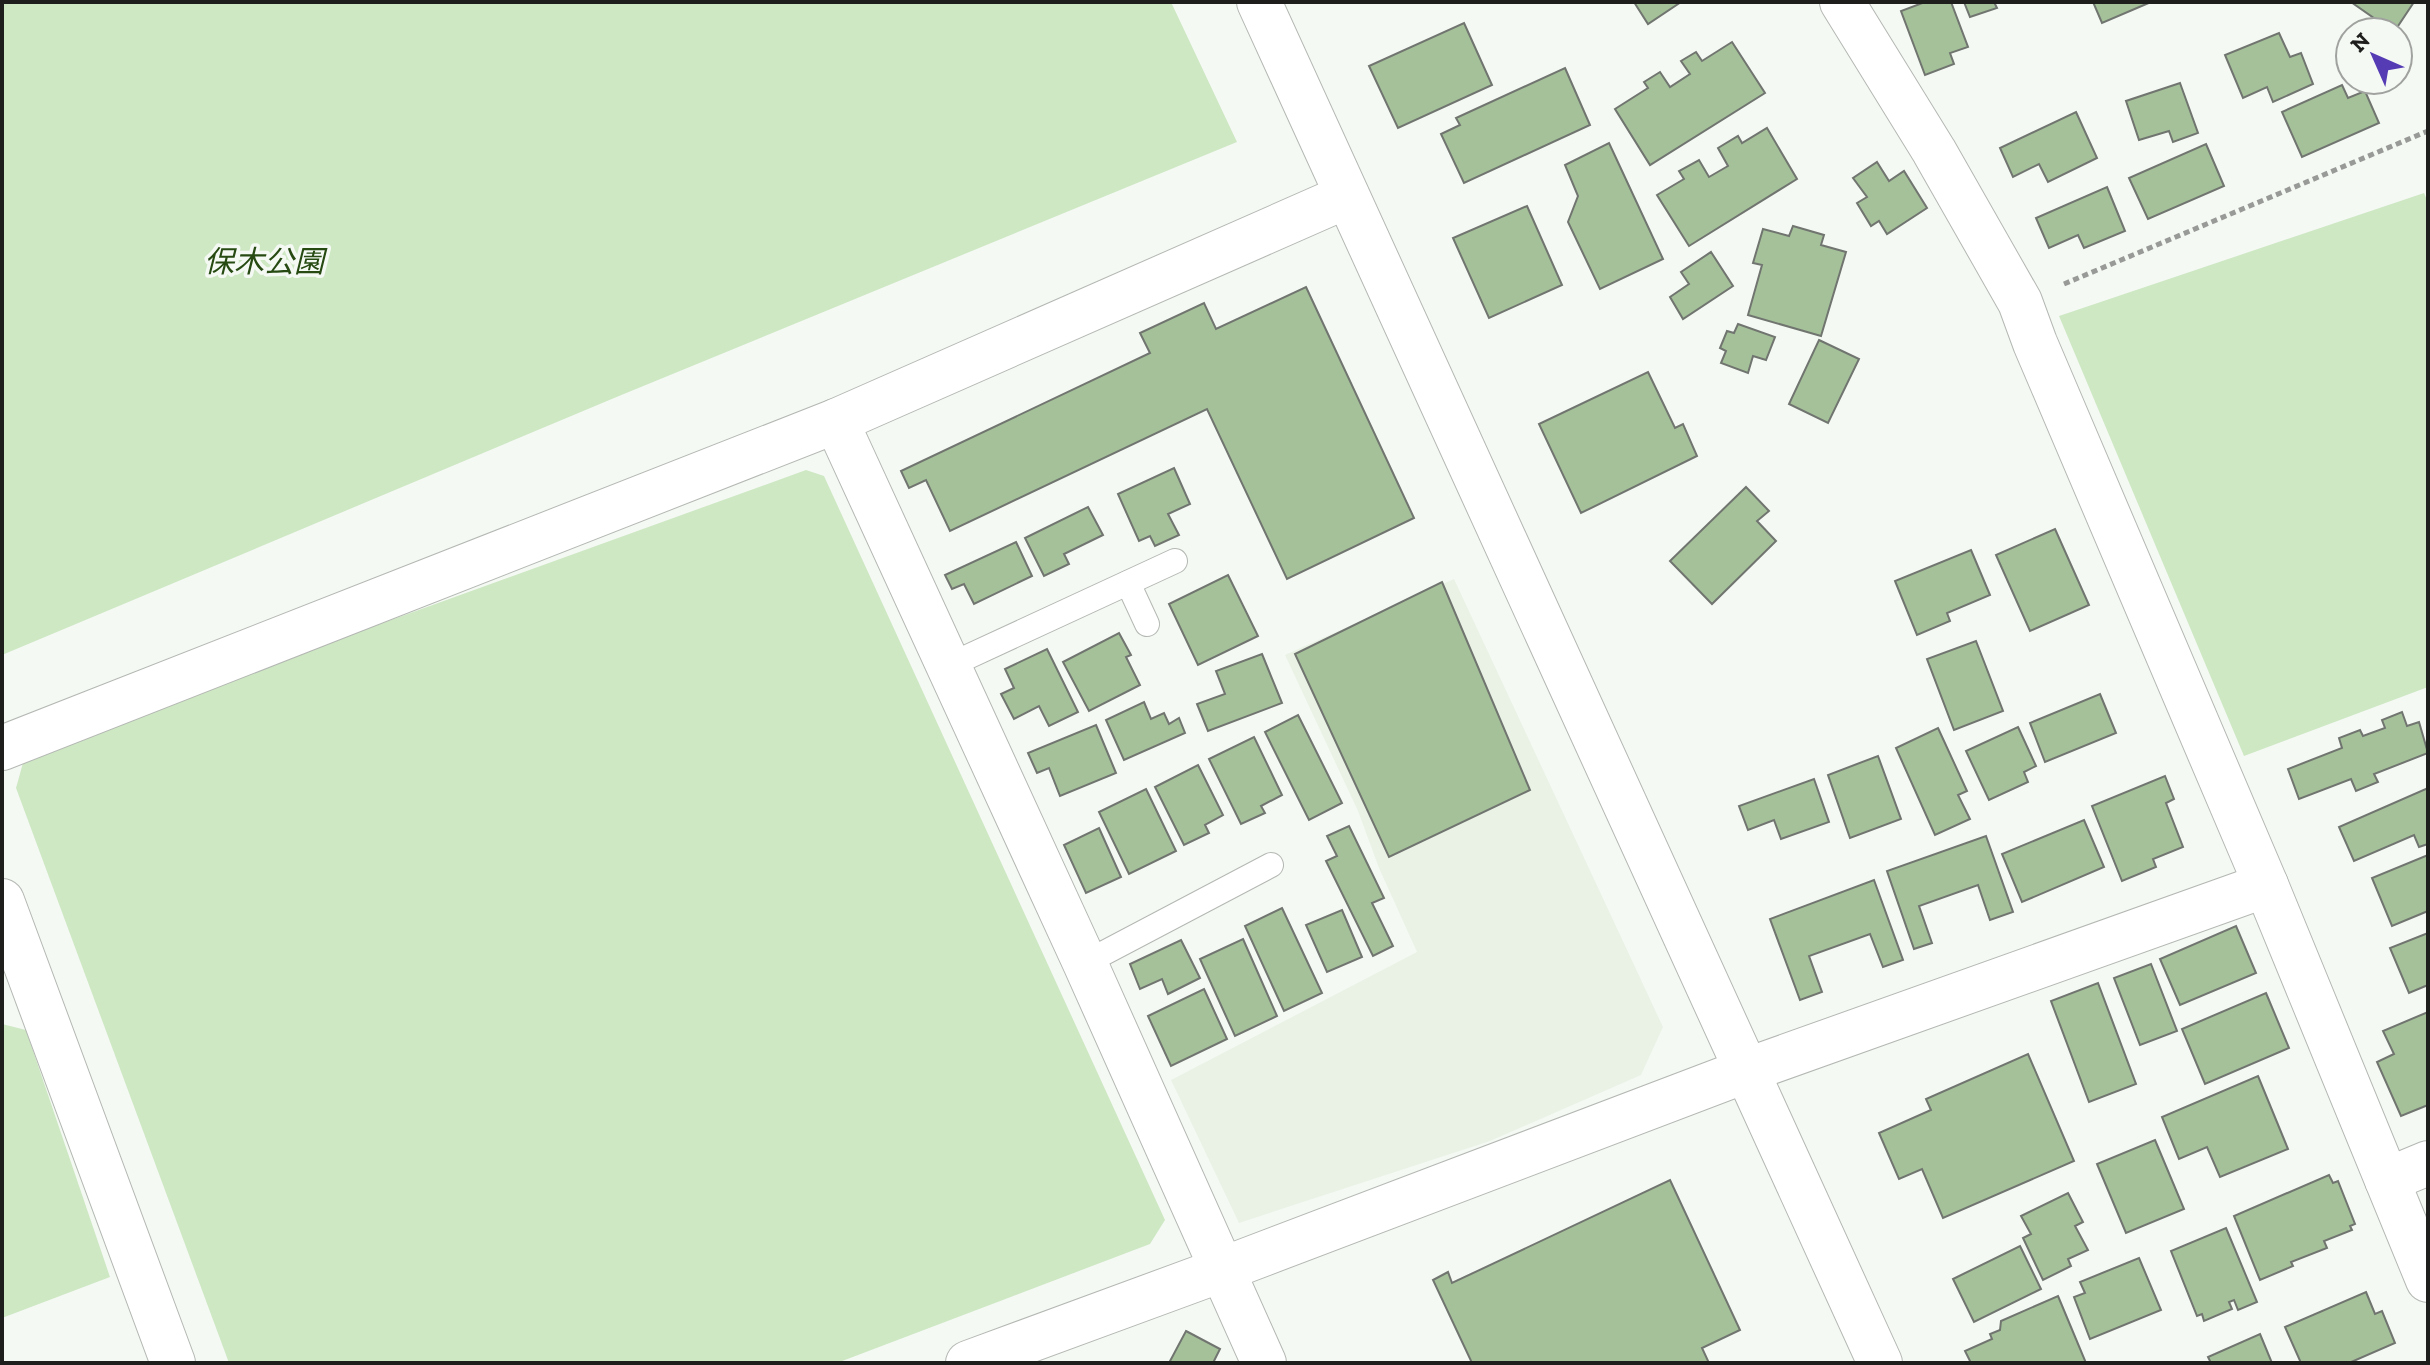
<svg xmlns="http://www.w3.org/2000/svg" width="2430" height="1365" viewBox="0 0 2430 1365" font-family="'Zilla Slab','Noto Sans JP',serif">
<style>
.built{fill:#e9f2e5}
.green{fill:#cee8c4}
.building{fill:#a5c19a;stroke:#717570;stroke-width:2}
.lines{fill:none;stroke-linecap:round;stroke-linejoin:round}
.service-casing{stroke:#b4b8b3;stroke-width:26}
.minor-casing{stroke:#b4b8b3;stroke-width:46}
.tertiary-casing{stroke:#b4b8b3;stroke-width:46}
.path{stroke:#989a97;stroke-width:5;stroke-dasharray:6 4;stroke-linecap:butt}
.service{stroke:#fff;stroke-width:24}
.minor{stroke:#fff;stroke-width:44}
.tertiary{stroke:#fff;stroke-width:44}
.labels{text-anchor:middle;stroke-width:7;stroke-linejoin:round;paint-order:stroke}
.park-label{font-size:30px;font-style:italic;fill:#264a12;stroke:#f5f9f4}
</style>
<rect width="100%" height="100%" fill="#f5f9f4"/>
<path class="built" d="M 1454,579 L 1663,1027 L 1641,1075 L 1490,1141 L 1239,1223 L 1171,1080 L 1417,952 L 1379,868 L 1358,811 L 1285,655 Z"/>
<g class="green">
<path d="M 2,2 L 1171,2 L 1237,142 L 619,396 L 2,655 Z"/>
<path d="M 2424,193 L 2428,202 L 2428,687 L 2244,756 L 2059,316 Z"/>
<path d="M 806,470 L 824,476 L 1165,1220 L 1150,1244 L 837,1363 L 229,1363 L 16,788 L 26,752 Z"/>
<path d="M 2,1024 L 26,1030 L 110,1277 L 2,1318 Z"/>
</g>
<g class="building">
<path d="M 1634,2 L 1681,2 L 1648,24 Z"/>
<path d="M 1925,2 L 1951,2 L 1968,47 L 1950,53 L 1954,64 L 1925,75 L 1901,11 Z"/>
<path d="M 1964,2 L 1994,2 L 1997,8 L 1970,17 Z"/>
<path d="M 2093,2 L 2151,2 L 2102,23 Z"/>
<path d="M 2351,2 L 2414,2 L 2394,32 Z"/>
<path d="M 1464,23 L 1492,85 L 1398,128 L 1369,66 Z"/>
<path d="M 2279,33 L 2290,57 L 2301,53 L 2313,84 L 2273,102 L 2267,87 L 2243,98 L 2225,55 Z"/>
<path d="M 1732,42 L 1765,93 L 1650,165 L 1615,109 L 1648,88 L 1644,82 L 1660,72 L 1670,87 L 1690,74 L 1681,61 L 1696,52 L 1702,61 Z"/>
<path d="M 1565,68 L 1590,125 L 1464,183 L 1441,134 L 1460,125 L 1456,118 Z"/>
<path d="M 2180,83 L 2198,133 L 2173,142 L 2169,131 L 2139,140 L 2126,101 Z"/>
<path d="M 2342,85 L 2348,98 L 2365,91 L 2379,123 L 2302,157 L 2282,112 Z"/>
<path d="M 2076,112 L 2097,158 L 2048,182 L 2039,164 L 2013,177 L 2000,148 Z"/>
<path d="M 1767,128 L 1797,179 L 1689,246 L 1657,195 L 1684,179 L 1679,171 L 1699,160 L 1709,177 L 1728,166 L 1718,148 L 1738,136 L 1742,143 Z"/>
<path d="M 1609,143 L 1663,259 L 1600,289 L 1568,222 L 1578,196 L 1565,165 Z"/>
<path d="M 2206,144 L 2224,186 L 2148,219 L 2129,178 Z"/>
<path d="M 1877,162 L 1889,181 L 1904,171 L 1927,208 L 1887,234 L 1879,221 L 1871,226 L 1857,203 L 1867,197 L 1853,178 Z"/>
<path d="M 2107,187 L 2125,231 L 2084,248 L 2078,235 L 2049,248 L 2036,218 Z"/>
<path d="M 1527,206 L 1562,285 L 1489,318 L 1453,238 Z"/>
<path d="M 1793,226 L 1824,235 L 1821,245 L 1846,252 L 1821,336 L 1748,315 L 1762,265 L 1753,263 L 1763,229 L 1789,236 Z"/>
<path d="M 1711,252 L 1733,286 L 1683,319 L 1670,297 L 1689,284 L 1681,272 Z"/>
<path d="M 1306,287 L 1414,518 L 1287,579 L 1207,409 L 950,531 L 926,480 L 909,488 L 901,471 L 1150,353 L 1140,333 L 1204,303 L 1216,329 Z"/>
<path d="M 1738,324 L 1775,337 L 1766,360 L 1753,356 L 1748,373 L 1721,363 L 1726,351 L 1720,348 L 1727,331 L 1734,333 Z"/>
<path d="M 1819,340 L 1859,359 L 1828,423 L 1789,404 Z"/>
<path d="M 1648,372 L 1675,428 L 1683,424 L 1697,456 L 1581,513 L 1539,424 Z"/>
<path d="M 1174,468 L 1190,504 L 1168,514 L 1179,535 L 1155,546 L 1150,536 L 1139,541 L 1118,494 Z"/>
<path d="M 1746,487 L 1769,511 L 1757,521 L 1776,541 L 1712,604 L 1670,561 Z"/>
<path d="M 1088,507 L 1103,535 L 1064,554 L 1069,564 L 1044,576 L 1025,538 Z"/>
<path d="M 2055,529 L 2089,605 L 2030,631 L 1996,555 Z"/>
<path d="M 1016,542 L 1032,576 L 974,604 L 964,584 L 952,589 L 945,575 Z"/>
<path d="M 1971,550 L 1990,595 L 1947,613 L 1950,621 L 1917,635 L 1895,581 Z"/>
<path d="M 1228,575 L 1258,636 L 1198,665 L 1169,604 Z"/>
<path d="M 1442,582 L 1530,790 L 1389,857 L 1295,654 Z"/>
<path d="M 1119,633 L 1131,655 L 1126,657 L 1140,685 L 1089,711 L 1063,662 Z"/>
<path d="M 1976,641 L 2003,711 L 1954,730 L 1927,659 Z"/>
<path d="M 1047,649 L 1078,712 L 1049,726 L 1039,706 L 1014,719 L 1001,694 L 1014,688 L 1005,669 Z"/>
<path d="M 1262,654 L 1282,703 L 1208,731 L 1197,704 L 1225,694 L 1216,671 Z"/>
<path d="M 2100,694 L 2116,733 L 2045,762 L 2030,723 Z"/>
<path d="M 1144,702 L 1151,719 L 1164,713 L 1169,724 L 1179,718 L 1185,733 L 1124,760 L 1106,720 Z"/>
<path d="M 2402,712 L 2407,726 L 2419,722 L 2428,753 L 2374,774 L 2378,782 L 2356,791 L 2351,779 L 2299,799 L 2288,769 L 2342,748 L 2339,738 L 2360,730 L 2363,736 L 2385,728 L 2382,720 Z"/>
<path d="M 1298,715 L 1342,803 L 1309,820 L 1265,732 Z"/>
<path d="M 1096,725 L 1116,773 L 1060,796 L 1049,768 L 1037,773 L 1028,753 Z"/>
<path d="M 2018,727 L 2036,766 L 2024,772 L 2028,782 L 1989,800 L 1966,751 Z"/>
<path d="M 1938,728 L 1967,791 L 1958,795 L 1970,819 L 1935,835 L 1896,748 Z"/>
<path d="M 1254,737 L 1282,795 L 1261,806 L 1265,813 L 1241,824 L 1209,759 Z"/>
<path d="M 1878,756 L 1901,819 L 1850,838 L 1828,775 Z"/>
<path d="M 1198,765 L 1223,815 L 1205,825 L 1209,833 L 1184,845 L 1155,787 Z"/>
<path d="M 2165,776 L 2174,799 L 2166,803 L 2183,847 L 2153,859 L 2156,867 L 2122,881 L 2092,806 Z"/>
<path d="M 1814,779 L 1829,822 L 1781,839 L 1774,820 L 1748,830 L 1739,806 Z"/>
<path d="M 2428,788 L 2428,844 L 2419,847 L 2414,835 L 2354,861 L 2339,827 Z"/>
<path d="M 1146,789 L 1176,851 L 1129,874 L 1099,812 Z"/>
<path d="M 2084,820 L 2104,867 L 2022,902 L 2002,854 Z"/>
<path d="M 1349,826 L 1384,898 L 1372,903 L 1393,946 L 1373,956 L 1326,861 L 1337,856 L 1327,836 Z"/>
<path d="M 1099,828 L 1121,877 L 1086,893 L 1064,845 Z"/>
<path d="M 1986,836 L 2013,912 L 1990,920 L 1978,885 L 1919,906 L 1932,943 L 1914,949 L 1887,871 Z"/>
<path d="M 2428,855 L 2428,911 L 2392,926 L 2372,878 Z"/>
<path d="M 1874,880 L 1903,960 L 1883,967 L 1870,934 L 1809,956 L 1822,992 L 1800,1000 L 1770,919 Z"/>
<path d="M 1282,908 L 1322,993 L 1284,1011 L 1245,926 Z"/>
<path d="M 1342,910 L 1362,957 L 1327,972 L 1306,925 Z"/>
<path d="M 2236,926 L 2256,973 L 2180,1005 L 2160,959 Z"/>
<path d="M 2428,933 L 2428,985 L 2409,993 L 2390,948 Z"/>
<path d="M 1243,939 L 1277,1016 L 1235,1036 L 1200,959 Z"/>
<path d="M 1181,940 L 1200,978 L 1168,994 L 1162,979 L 1140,989 L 1130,964 Z"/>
<path d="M 2151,964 L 2177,1031 L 2140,1045 L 2114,978 Z"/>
<path d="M 2098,983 L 2136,1084 L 2089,1102 L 2051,1001 Z"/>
<path d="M 1204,989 L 1227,1039 L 1171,1066 L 1148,1016 Z"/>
<path d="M 2266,993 L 2289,1048 L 2205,1084 L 2182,1029 Z"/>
<path d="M 2428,1012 L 2428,1105 L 2401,1116 L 2377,1062 L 2394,1054 L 2383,1031 Z"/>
<path d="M 2028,1054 L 2074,1161 L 1943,1218 L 1922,1169 L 1899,1179 L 1879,1133 L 1931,1110 L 1926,1099 Z"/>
<path d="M 2258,1076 L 2288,1149 L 2220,1177 L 2207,1147 L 2179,1159 L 2162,1117 Z"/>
<path d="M 2155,1140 L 2184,1209 L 2126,1233 L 2097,1164 Z"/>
<path d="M 2329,1175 L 2333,1183 L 2338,1181 L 2355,1224 L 2350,1226 L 2352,1230 L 2324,1241 L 2327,1248 L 2291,1262 L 2293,1266 L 2260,1280 L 2234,1216 Z"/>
<path d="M 1670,1180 L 1740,1330 L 1702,1348 L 1709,1363 L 1472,1363 L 1433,1280 L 1448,1272 L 1452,1283 Z"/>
<path d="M 2068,1193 L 2083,1222 L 2075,1226 L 2088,1250 L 2068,1259 L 2071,1266 L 2043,1280 L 2023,1238 L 2031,1234 L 2021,1216 Z"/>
<path d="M 2226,1228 L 2257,1302 L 2238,1310 L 2234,1300 L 2229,1302 L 2232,1309 L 2204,1321 L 2202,1314 L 2197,1316 L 2171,1251 Z"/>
<path d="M 2020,1246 L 2041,1289 L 1974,1322 L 1953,1279 Z"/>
<path d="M 2139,1258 L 2161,1310 L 2090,1339 L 2074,1297 L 2085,1293 L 2080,1282 Z"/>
<path d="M 2366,1292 L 2375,1314 L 2382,1311 L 2395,1343 L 2349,1363 L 2301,1363 L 2285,1327 Z"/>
<path d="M 2058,1296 L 2086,1363 L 1971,1363 L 1965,1351 L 1992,1339 L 1990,1334 L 2000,1330 L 2001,1321 Z"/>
<path d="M 1186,1331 L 1220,1349 L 1213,1363 L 1169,1363 Z"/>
<path d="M 2260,1334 L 2272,1363 L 2211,1363 L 2208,1357 Z"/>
</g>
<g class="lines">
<g class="service-casing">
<g id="service">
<path d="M 1128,583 L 1147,624"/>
<path d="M 948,666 L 1175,561"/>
<path d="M 1085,963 L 1271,865"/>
</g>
</g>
<g class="minor-casing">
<g id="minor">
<path d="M 1842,2 L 1934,151 L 2020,302 L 2035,343 L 2266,885 L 2428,1280"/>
<path d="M 836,421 L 1085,963 L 1264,1363"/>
<path d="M 2,748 L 836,421 L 1347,196"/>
<path d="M 2,901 L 173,1363"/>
<path d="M 1745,1071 L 2266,885"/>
<path d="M 2387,1180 L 2428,1163"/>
</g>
</g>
<g class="tertiary-casing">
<g id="tertiary">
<path d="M 1259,2 L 1880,1363"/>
<path d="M 968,1363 L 1221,1270 L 1745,1071"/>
</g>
</g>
<path class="path" d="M 2064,284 L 2428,131"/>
<use href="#service" class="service"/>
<use href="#minor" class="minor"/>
<use href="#tertiary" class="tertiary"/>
</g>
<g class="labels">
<g class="park-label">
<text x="264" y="272">保木公園</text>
</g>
</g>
<rect width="2430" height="1365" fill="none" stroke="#1e1f1d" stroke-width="8"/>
<g transform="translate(2374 56) rotate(315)"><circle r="38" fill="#f5f9f4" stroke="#9fa29e" stroke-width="2"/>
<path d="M0-6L14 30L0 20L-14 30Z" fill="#553cb4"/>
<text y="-12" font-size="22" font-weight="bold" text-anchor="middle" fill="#1e1f1d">N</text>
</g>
</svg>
